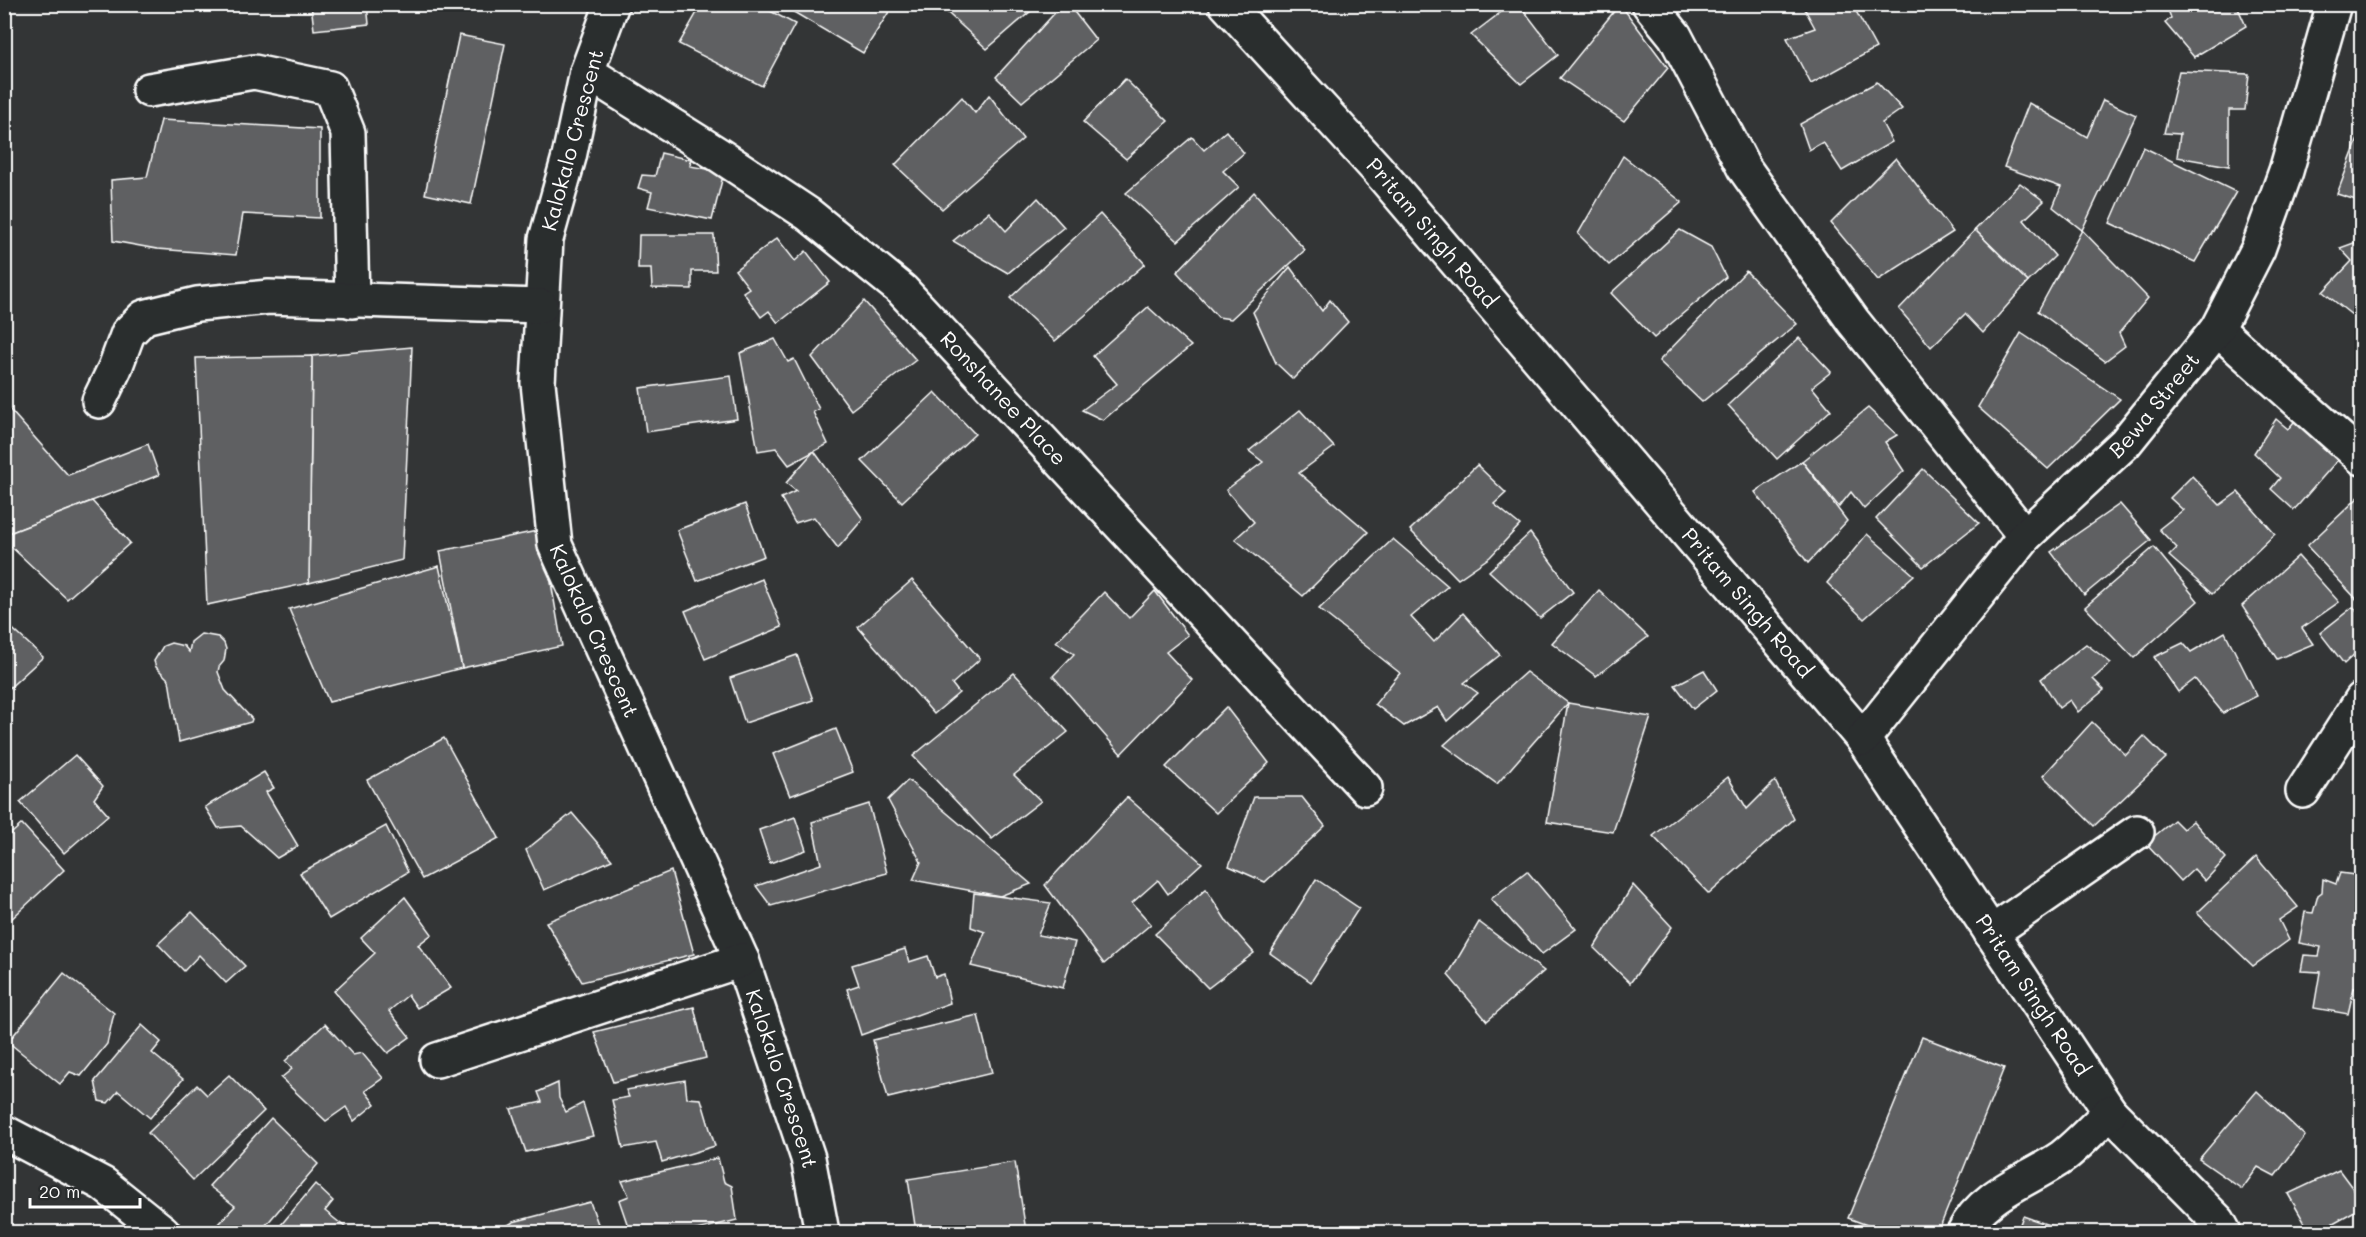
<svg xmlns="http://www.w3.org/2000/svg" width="2366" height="1237" viewBox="0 0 2366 1237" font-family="Mali,sans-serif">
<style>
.building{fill:#5f6162;stroke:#fff;stroke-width:1.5}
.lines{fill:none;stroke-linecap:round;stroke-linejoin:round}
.minor-casing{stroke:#fff;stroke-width:38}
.minor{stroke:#2a2d2e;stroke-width:33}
.labels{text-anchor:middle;stroke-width:4.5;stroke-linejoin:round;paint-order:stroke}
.street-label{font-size:21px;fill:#fff;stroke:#2a2d2e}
</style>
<rect width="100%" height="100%" fill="#333536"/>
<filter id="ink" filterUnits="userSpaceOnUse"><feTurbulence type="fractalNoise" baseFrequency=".0167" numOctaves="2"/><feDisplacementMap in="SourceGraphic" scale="12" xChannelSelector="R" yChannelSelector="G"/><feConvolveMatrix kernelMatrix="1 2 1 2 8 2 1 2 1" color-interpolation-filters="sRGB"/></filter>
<g filter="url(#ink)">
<g class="building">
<path d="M 311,4 L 367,4 L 369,24 L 314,30 Z"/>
<path d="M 702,4 L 757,4 L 795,24 L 762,86 L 679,44 Z"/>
<path d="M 780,4 L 894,4 L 863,53 Z"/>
<path d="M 938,4 L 1039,4 L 987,49 Z"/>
<path d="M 1063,4 L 1068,4 L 1096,40 L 1022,102 L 996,77 Z"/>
<path d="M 1512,4 L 1519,4 L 1558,55 L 1521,84 L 1471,35 Z"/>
<path d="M 1620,4 L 1668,68 L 1624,121 L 1560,78 Z"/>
<path d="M 1802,4 L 1852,4 L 1876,48 L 1811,84 L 1787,38 L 1815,28 Z"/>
<path d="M 2166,4 L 2237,6 L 2246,26 L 2194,57 L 2165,23 L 2171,18 Z"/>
<path d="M 459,35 L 505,44 L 471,204 L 425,194 Z"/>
<path d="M 2179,71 L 2249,74 L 2245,110 L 2229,110 L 2229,166 L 2177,157 L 2180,134 L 2164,133 Z"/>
<path d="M 1125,79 L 1168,121 L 1126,159 L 1083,122 Z"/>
<path d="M 1877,82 L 1902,109 L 1882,123 L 1892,142 L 1842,171 L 1823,142 L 1809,150 L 1800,124 Z"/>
<path d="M 989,95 L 1023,139 L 942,209 L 895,165 L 962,97 L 975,113 Z"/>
<path d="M 2103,100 L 2136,115 L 2082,230 L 2053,207 L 2061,187 L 2004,167 L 2029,103 L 2087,137 Z"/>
<path d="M 161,120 L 320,129 L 320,218 L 243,214 L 236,255 L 157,249 L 113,241 L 111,180 L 147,177 Z"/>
<path d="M 1226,131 L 1244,153 L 1223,171 L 1239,187 L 1178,241 L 1126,193 L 1192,137 L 1204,150 Z"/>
<path d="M 2358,139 L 2362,140 L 2362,202 L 2337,194 Z"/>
<path d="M 4,147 L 10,174 L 4,179 Z"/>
<path d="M 2143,147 L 2236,192 L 2195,262 L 2110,223 Z"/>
<path d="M 661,153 L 691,160 L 690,166 L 724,172 L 712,220 L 648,207 L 652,192 L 638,188 L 642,175 L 655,176 Z"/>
<path d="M 1623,156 L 1682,202 L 1609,265 L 1578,234 Z"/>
<path d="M 1896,158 L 1953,232 L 1878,280 L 1831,223 Z"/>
<path d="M 2020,183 L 2044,201 L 2024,220 L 2055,256 L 2028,282 L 1975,230 Z"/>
<path d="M 1254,192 L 1305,250 L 1231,319 L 1218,317 L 1177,272 Z"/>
<path d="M 1038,198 L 1064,227 L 1008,273 L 953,241 L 989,212 L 1006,231 Z"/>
<path d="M 1100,214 L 1145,264 L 1055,341 L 1010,298 Z"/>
<path d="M 1680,230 L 1711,247 L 1726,277 L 1654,338 L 1611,293 Z"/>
<path d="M 1975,230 L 2028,282 L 1983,333 L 1965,314 L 1931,347 L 1899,309 Z"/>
<path d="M 2082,230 L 2148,298 L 2119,333 L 2125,346 L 2105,361 L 2038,311 Z"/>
<path d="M 639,235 L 714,235 L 716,271 L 692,271 L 692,289 L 652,288 L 651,269 L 638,269 Z"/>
<path d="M 777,238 L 795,261 L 806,251 L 830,282 L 778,323 L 769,311 L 761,317 L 743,292 L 749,288 L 735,270 Z"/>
<path d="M 2362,240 L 2362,323 L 2323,292 L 2352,261 L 2340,248 Z"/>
<path d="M 1290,267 L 1322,311 L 1330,300 L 1348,322 L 1293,379 L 1276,363 L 1253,312 Z"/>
<path d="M 1746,271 L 1797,324 L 1702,402 L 1659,361 Z"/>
<path d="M 864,301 L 916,360 L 851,410 L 812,357 Z"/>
<path d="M 1148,307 L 1191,346 L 1103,420 L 1082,410 L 1117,384 L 1093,356 Z"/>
<path d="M 2021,333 L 2120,399 L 2048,469 L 1978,407 Z"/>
<path d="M 1799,338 L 1831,372 L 1812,387 L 1831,410 L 1777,459 L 1728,405 Z"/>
<path d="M 775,339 L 788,362 L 794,359 L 819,409 L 813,412 L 828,444 L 789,465 L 776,448 L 758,451 L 740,353 Z"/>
<path d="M 412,347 L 402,560 L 309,583 L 312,356 Z"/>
<path d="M 312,356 L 309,583 L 207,605 L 196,358 Z"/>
<path d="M 731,376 L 737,419 L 646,432 L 640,388 Z"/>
<path d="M 935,392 L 975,434 L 902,502 L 862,461 Z"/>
<path d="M 4,403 L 68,475 L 148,444 L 159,475 L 4,535 Z"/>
<path d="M 1868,408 L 1897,435 L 1885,442 L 1904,471 L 1864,509 L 1851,492 L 1839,507 L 1802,461 Z"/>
<path d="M 1300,410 L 1334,447 L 1299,473 L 1368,532 L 1303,596 L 1235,539 L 1254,522 L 1226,490 L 1263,462 L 1249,451 Z"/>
<path d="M 2299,416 L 2342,455 L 2294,510 L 2271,489 L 2280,478 L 2254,453 L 2276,419 L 2288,429 Z"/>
<path d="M 814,451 L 863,519 L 838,548 L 814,517 L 795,523 L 781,498 L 796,491 L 786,483 Z"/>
<path d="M 1802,461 L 1847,521 L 1808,563 L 1755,492 Z"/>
<path d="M 1477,465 L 1506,493 L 1494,504 L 1520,525 L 1490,557 L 1458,579 L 1410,530 Z"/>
<path d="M 1923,469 L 1979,523 L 1923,567 L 1876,519 Z"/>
<path d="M 2192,476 L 2220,505 L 2238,492 L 2275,534 L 2212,594 L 2169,556 L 2177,548 L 2159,529 L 2183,510 L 2170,498 Z"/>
<path d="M 2362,494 L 2362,605 L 2307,546 Z"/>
<path d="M 92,501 L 130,543 L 67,599 L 4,540 L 4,535 Z"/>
<path d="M 745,504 L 764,556 L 697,581 L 677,530 Z"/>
<path d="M 2120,504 L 2151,540 L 2084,595 L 2051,552 Z"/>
<path d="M 542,530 L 562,646 L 462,668 L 440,551 Z"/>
<path d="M 1530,533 L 1573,592 L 1540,618 L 1489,571 Z"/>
<path d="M 1867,534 L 1914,575 L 1864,619 L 1827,583 Z"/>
<path d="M 1393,539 L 1448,586 L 1411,617 L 1434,642 L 1463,613 L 1500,655 L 1464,683 L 1478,693 L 1447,721 L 1438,707 L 1404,726 L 1375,704 L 1400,673 L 1319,609 Z"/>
<path d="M 2154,547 L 2198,601 L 2134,658 L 2085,607 Z"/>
<path d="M 2298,556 L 2339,602 L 2302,628 L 2313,644 L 2277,659 L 2242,606 Z"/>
<path d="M 439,566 L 462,668 L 329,702 L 289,609 Z"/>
<path d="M 762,579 L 782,627 L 705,659 L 685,611 Z"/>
<path d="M 912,580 L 980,659 L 952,684 L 959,693 L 934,714 L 858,627 Z"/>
<path d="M 1599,590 L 1648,637 L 1596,676 L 1552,643 Z"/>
<path d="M 1155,591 L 1188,635 L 1166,652 L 1192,680 L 1121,754 L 1053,676 L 1074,654 L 1056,642 L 1104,592 L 1129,618 Z"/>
<path d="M 2353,607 L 2362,615 L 2362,647 L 2344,664 L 2320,633 Z"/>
<path d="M 4,621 L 43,657 L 4,693 Z"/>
<path d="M 2225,632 L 2257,696 L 2223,713 L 2195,679 L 2178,692 L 2154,657 L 2183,643 L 2191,652 Z"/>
<path d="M 201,634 L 218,637 L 224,643 L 226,649 L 224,661 L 219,667 L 218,672 L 225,690 L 252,719 L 251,722 L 179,742 L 169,680 L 156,667 L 154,661 L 163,646 L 171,643 L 184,646 L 189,652 L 191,642 Z"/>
<path d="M 2086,644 L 2111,663 L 2093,679 L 2104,690 L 2078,712 L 2070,700 L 2059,708 L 2041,679 Z"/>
<path d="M 797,655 L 813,700 L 745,723 L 730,678 Z"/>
<path d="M 1704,670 L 1717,690 L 1693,709 L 1675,685 Z"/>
<path d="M 1526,672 L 1568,703 L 1497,784 L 1444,745 Z"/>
<path d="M 1014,673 L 1068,732 L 1014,775 L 1041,801 L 992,839 L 913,756 Z"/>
<path d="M 1568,703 L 1651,717 L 1613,832 L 1547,822 Z"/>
<path d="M 1226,707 L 1269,763 L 1216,813 L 1166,767 Z"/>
<path d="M 2092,722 L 2126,755 L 2144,736 L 2166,758 L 2094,826 L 2043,776 Z"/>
<path d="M 836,729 L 853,772 L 790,796 L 773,754 Z"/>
<path d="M 444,738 L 499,838 L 422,879 L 367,780 Z"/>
<path d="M 75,755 L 103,786 L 94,799 L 108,815 L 64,853 L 20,802 Z"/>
<path d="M 264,772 L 274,788 L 266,792 L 298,846 L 277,858 L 241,826 L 218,828 L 205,807 Z"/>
<path d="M 1728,777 L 1747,809 L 1775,781 L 1794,819 L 1709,894 L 1653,836 Z"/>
<path d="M 908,780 L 1031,884 L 1000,896 L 913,880 L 921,862 L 888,800 Z"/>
<path d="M 1127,797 L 1202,863 L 1168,894 L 1158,880 L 1132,903 L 1151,924 L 1104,964 L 1045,885 Z"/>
<path d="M 1254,797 L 1302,797 L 1325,826 L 1265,882 L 1229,866 Z"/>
<path d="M 869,804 L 887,873 L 771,906 L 756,886 L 821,864 L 812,822 Z"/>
<path d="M 572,813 L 612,860 L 544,890 L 526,850 Z"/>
<path d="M 795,817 L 806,850 L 770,863 L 759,830 Z"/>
<path d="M 2174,820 L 2183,829 L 2193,821 L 2226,858 L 2205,881 L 2194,869 L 2181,881 L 2146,843 Z"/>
<path d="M 22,824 L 64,870 L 8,922 L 4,918 L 4,840 Z"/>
<path d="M 386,826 L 408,872 L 329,919 L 300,873 Z"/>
<path d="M 2256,857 L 2298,907 L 2279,920 L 2289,940 L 2253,966 L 2197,913 Z"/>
<path d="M 671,871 L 694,954 L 582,982 L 546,922 Z"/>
<path d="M 1527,871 L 1576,929 L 1542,954 L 1491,899 Z"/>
<path d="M 2340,873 L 2362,876 L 2362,942 L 2357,967 L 2362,968 L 2362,990 L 2354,988 L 2348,1014 L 2314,1008 L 2320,972 L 2301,971 L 2304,955 L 2319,956 L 2321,947 L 2299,943 L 2305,912 L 2313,913 L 2318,895 L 2322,892 L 2323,879 L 2336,884 Z"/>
<path d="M 1316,879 L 1359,908 L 1311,982 L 1270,953 Z"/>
<path d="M 1633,885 L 1672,927 L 1630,983 L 1594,948 Z"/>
<path d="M 1206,889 L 1227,922 L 1254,953 L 1208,988 L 1155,934 Z"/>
<path d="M 974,893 L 1051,903 L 1038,935 L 1075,942 L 1063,988 L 971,966 L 985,932 L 971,927 Z"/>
<path d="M 405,897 L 432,934 L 418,945 L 451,988 L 417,1008 L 408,995 L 389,1011 L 410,1037 L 388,1053 L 334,991 L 375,953 L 361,938 Z"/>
<path d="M 192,912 L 245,966 L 226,983 L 199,955 L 184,971 L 158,944 Z"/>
<path d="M 1479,922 L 1544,971 L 1487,1021 L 1448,975 Z"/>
<path d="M 905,949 L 909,962 L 928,956 L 935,977 L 944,974 L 950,1003 L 861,1035 L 847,989 L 859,985 L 852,965 Z"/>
<path d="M 64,973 L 114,1013 L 107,1044 L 81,1076 L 70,1072 L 60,1084 L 8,1042 Z"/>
<path d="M 694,1007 L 706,1058 L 613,1082 L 594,1032 Z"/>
<path d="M 978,1015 L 992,1073 L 888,1098 L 873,1040 Z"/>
<path d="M 325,1024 L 353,1055 L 362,1053 L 383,1078 L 365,1091 L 375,1104 L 354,1121 L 346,1107 L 326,1121 L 281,1078 L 292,1069 L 285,1061 Z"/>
<path d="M 142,1025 L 161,1042 L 152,1053 L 183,1079 L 150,1118 L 118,1091 L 108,1103 L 99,1101 L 95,1081 Z"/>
<path d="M 1922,1037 L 2004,1068 L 1938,1232 L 1886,1232 L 1848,1218 Z"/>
<path d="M 229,1075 L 264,1111 L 193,1180 L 148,1133 L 197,1085 L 207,1095 Z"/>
<path d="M 685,1080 L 687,1098 L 701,1099 L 715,1146 L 662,1162 L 656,1142 L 623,1148 L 612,1100 L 629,1097 L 626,1090 Z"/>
<path d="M 558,1083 L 559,1098 L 566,1112 L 583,1103 L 593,1136 L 526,1152 L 511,1109 L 542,1102 L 538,1092 Z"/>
<path d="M 2257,1091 L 2305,1136 L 2275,1176 L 2258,1167 L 2242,1189 L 2199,1159 Z"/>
<path d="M 271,1118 L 318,1164 L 260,1232 L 229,1232 L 218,1224 L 235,1206 L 209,1186 Z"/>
<path d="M 718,1158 L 724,1182 L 732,1186 L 737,1220 L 689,1232 L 637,1232 L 635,1228 L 630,1232 L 619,1200 L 629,1196 L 622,1181 Z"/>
<path d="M 1015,1162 L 1026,1231 L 916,1232 L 908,1179 Z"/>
<path d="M 2339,1170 L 2362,1201 L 2362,1207 L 2317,1232 L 2310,1232 L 2288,1194 Z"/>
<path d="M 315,1184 L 333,1201 L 325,1211 L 351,1232 L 275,1232 Z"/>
<path d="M 590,1202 L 601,1232 L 497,1232 L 513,1222 Z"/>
<path d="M 2023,1216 L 2069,1232 L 2017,1232 Z"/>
</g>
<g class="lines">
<g class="minor-casing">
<g id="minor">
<path id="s1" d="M 612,4 L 587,72 L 569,157 L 546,239 L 538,383 L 555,545 L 742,960 L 808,1158 L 822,1232"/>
<path id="s2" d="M 1226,4 L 1377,169 L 1863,739 L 2110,1112 L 2218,1221 L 2224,1232"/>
<path d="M 1649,4 L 1675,36 L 1744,168 L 1853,321 L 2025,536"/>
<path id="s3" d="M 587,72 L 719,155 L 808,214 L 902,290 L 1365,788"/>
<path d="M 149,90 L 254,72 L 330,88 L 348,133 L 352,301"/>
<path d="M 2217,329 L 2362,458"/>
<path d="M 99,401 L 115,368 L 128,333 L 144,317 L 197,304 L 269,297 L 541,306"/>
<path id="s4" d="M 1863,739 L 2025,536 L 2125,443 L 2217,329 L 2258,249 L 2286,171 L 2334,4"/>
<path d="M 2303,791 L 2362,699"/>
<path d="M 1991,933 L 2137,832"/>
<path d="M 437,1060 L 742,960"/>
<path d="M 4,1132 L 103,1184 L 163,1232"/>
<path d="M 1964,1232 C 1982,1194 2029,1180 2062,1157 C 2079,1144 2094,1127 2110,1112"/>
</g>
</g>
<use href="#minor" class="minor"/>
</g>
</g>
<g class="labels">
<g class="street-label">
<text transform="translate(573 140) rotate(-75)" y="7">Kalokalo Crescent</text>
<text dy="7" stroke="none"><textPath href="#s2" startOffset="308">Pritam Singh Road</textPath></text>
<text dy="7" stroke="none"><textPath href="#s3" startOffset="532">Ronshanee Place</textPath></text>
<text dy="7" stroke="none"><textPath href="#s4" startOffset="444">Bewa Street</textPath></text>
<text dy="7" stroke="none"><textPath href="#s2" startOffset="794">Pritam Singh Road</textPath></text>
<text dy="7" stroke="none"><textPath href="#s1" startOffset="646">Kalokalo Crescent</textPath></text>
<text dy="7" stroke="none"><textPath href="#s2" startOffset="1280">Pritam Singh Road</textPath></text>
<text dy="7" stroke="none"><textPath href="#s1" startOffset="1132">Kalokalo Crescent</textPath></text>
</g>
</g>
<rect width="2366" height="1237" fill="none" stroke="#2a2d2e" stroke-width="24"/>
<rect x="12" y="12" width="2342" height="1213" fill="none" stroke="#fff" stroke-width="2" filter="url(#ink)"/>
<path d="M30 1198v9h110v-9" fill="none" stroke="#ffffff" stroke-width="3"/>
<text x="39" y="1198" font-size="18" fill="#ffffff" stroke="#2a2d2e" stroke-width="4.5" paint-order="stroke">20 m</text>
</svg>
